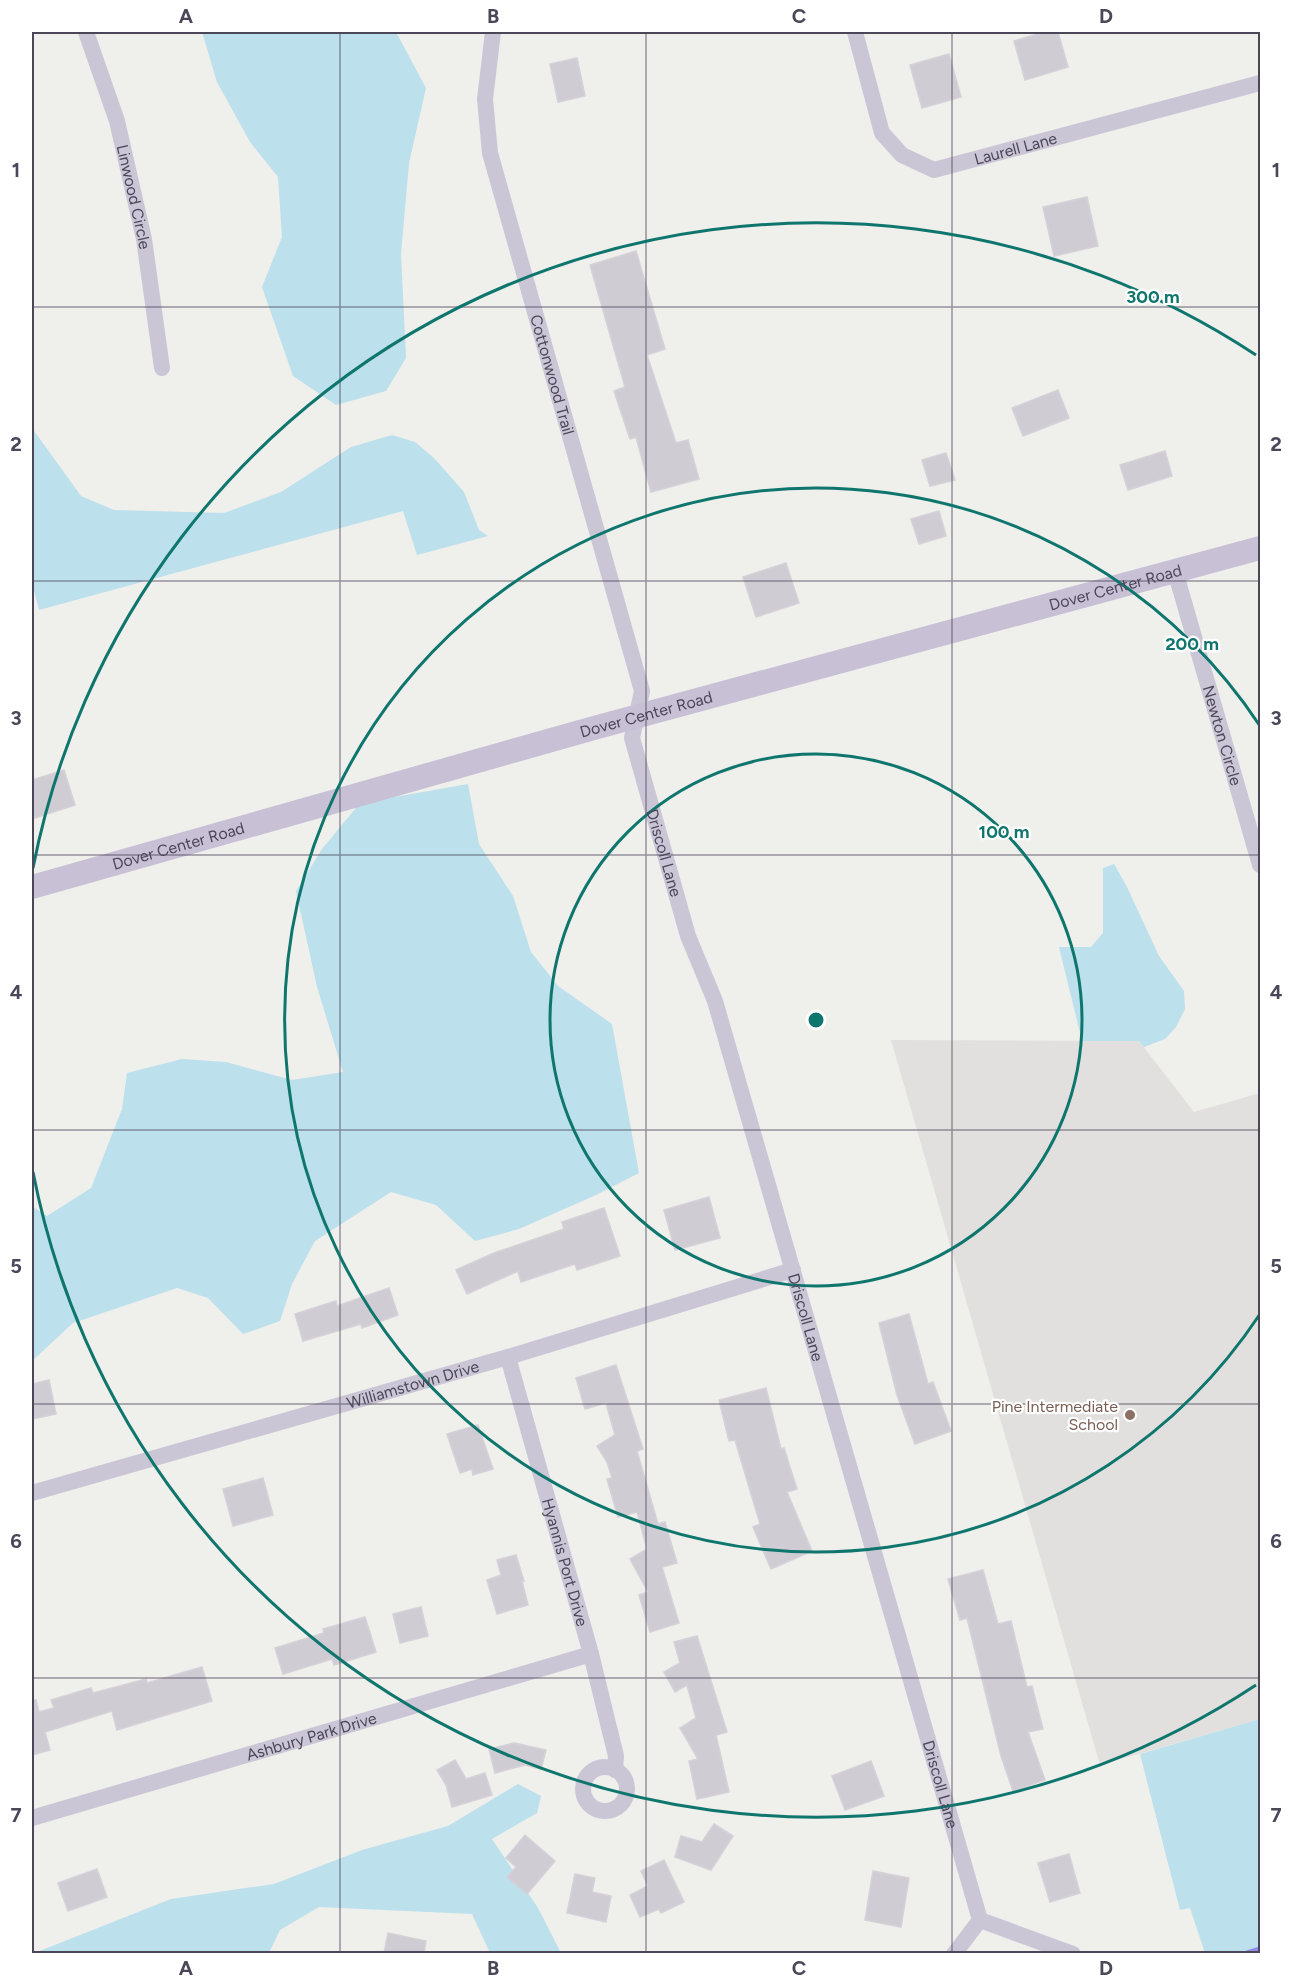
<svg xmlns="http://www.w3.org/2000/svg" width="1292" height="1985" viewBox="0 0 1292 1985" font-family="Figtree,sans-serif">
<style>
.education{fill:#e1e0de}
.green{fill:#bce0ec}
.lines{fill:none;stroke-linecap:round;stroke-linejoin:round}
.stream{stroke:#918be7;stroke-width:5}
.building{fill:#d0ccd3;stroke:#d5d1d8;stroke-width:1.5}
.street{stroke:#cbc6d6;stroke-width:16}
.secondary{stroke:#c8c0d5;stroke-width:24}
.grid{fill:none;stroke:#4c4659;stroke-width:1.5;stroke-opacity:0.55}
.ring{fill:none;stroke:#0f766e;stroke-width:3}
.education-dot{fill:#8d6e63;stroke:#fff;stroke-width:2}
.labels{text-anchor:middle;stroke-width:4.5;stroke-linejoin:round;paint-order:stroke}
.street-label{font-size:16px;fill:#4c4659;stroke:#fff}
.education-label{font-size:16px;fill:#785e54;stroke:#fff;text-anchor:end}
.centre{fill:#0f766e;stroke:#fff;stroke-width:3}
.ring-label{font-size:18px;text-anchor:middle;font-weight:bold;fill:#0f766e;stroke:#fff;stroke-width:4.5;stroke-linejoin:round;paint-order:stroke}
.neatline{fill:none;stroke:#4c4659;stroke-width:2}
.grid-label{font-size:20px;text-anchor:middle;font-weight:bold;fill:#4c4659}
</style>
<rect width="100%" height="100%" fill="#efefec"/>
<path class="education" d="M 891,1040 L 1139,1041 L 1194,1112 L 1260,1093 L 1260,1719 L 1100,1765 Z"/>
<g class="green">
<path d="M 202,32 L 396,32 L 426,88 L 409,163 L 401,254 L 406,358 L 386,391 L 336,405 L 293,376 L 262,287 L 282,237 L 278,177 L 250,142 L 217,82 Z"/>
<path d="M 32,428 L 81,496 L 114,510 L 224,513 L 281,492 L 351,447 L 392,435 L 415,442 L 434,458 L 464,492 L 479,530 L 488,536 L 417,555 L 403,511 L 39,610 L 32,583 Z"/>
<path d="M 468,784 L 479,844 L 513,896 L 531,952 L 558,986 L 612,1024 L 639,1173 L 596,1195 L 519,1229 L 475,1241 L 436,1205 L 391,1192 L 315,1241 L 292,1284 L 280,1321 L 243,1334 L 208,1298 L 177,1288 L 73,1323 L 32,1361 L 32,1206 L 47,1216 L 91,1188 L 122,1109 L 127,1073 L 182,1059 L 226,1062 L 292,1080 L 343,1072 L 317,987 L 296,891 L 322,849 L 360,803 Z"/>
<path d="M 1114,864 L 1127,887 L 1159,956 L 1184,991 L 1185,1009 L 1176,1027 L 1165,1039 L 1144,1047 L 1139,1041 L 1082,1041 L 1059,947 L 1091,947 L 1103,933 L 1103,868 Z"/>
<path d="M 1260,1719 L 1260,1953 L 1205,1953 L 1190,1908 L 1180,1910 L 1140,1754 Z"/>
<path d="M 518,1784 L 541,1796 L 537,1813 L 492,1839 L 538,1908 L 561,1953 L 490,1953 L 472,1914 L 319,1907 L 280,1930 L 269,1953 L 32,1954 L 171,1899 L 274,1884 L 362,1850 L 448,1826 Z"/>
</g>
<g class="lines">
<path class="stream" d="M 1244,1954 L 1260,1949"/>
</g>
<g class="building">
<path d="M 1044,32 L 1058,32 L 1068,67 L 1025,80 L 1014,41 Z"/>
<path d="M 949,54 L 961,97 L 922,108 L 910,65 Z"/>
<path d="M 577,58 L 585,96 L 558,102 L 550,64 Z"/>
<path d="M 1087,197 L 1098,246 L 1054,256 L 1043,207 Z"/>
<path d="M 636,251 L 665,349 L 647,355 L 676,443 L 688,440 L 699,479 L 651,492 L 636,437 L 630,439 L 614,391 L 625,387 L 590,265 Z"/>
<path d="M 1058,390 L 1069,418 L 1023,436 L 1012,408 Z"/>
<path d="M 1165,451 L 1172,476 L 1128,490 L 1120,465 Z"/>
<path d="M 946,453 L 955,480 L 930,486 L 922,460 Z"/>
<path d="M 939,511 L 946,536 L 919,544 L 911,519 Z"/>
<path d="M 786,563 L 799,603 L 756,617 L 743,577 Z"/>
<path d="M 64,770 L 75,805 L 32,819 L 32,780 Z"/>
<path d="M 709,1197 L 720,1238 L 675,1250 L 664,1210 Z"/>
<path d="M 604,1208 L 620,1256 L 577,1270 L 575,1264 L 521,1282 L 518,1271 L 467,1294 L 456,1270 L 494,1253 L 564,1229 L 562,1222 Z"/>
<path d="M 389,1288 L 398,1315 L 362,1328 L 361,1324 L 303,1341 L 295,1314 L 336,1301 L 337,1306 Z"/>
<path d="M 909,1314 L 928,1384 L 933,1382 L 951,1431 L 915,1444 L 897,1395 L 879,1323 Z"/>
<path d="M 616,1365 L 643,1449 L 637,1451 L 658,1524 L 665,1522 L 677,1563 L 662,1567 L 679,1623 L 650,1632 L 639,1595 L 648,1592 L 630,1559 L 647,1549 L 637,1512 L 618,1517 L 607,1479 L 612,1478 L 607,1462 L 597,1446 L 615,1435 L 606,1403 L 585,1409 L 576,1378 Z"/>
<path d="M 49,1380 L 56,1414 L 32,1419 L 32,1384 Z"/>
<path d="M 766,1388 L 781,1449 L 784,1448 L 797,1489 L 787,1492 L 812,1551 L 771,1569 L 753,1527 L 760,1524 L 735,1440 L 729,1441 L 719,1400 Z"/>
<path d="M 478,1425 L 493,1469 L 473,1475 L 472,1469 L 460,1473 L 447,1434 Z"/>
<path d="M 263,1478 L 273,1515 L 233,1526 L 223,1489 Z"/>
<path d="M 516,1555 L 524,1581 L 522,1581 L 528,1605 L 497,1614 L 487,1580 L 501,1575 L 497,1560 Z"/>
<path d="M 983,1570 L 998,1624 L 1011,1621 L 1027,1687 L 1032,1686 L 1043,1729 L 1028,1732 L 1045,1780 L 1013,1791 L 1001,1756 L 967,1618 L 960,1620 L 948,1579 Z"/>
<path d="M 421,1607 L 428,1636 L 400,1643 L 393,1614 Z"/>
<path d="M 365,1617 L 376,1652 L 334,1665 L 332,1659 L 283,1674 L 275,1648 L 324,1633 L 323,1629 Z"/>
<path d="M 697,1636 L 727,1732 L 716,1735 L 729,1792 L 697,1799 L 689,1761 L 698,1759 L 680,1728 L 696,1718 L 687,1685 L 675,1692 L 664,1672 L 680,1663 L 674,1642 Z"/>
<path d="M 202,1667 L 212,1701 L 117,1730 L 112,1711 L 45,1732 L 50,1750 L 32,1755 L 32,1701 L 36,1700 L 39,1712 L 54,1708 L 51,1700 L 91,1688 L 93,1693 L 146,1679 L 147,1683 Z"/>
<path d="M 514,1743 L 546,1750 L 541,1769 L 525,1765 L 495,1773 L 489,1749 Z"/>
<path d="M 455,1760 L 466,1779 L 485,1773 L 492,1795 L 452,1807 L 446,1785 L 437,1770 Z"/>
<path d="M 871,1761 L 884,1796 L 845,1810 L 832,1776 Z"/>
<path d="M 714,1824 L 733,1836 L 711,1870 L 675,1857 L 681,1836 L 702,1842 Z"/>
<path d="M 525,1835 L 555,1861 L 527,1894 L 507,1877 L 516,1867 L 506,1858 Z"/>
<path d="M 1069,1854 L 1080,1893 L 1050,1902 L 1038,1863 Z"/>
<path d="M 664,1860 L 684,1902 L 661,1913 L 659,1909 L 640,1917 L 630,1895 L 648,1886 L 641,1871 Z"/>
<path d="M 97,1869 L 107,1897 L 68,1911 L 58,1883 Z"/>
<path d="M 873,1871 L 909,1878 L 901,1927 L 865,1920 Z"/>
<path d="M 575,1874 L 595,1878 L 592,1892 L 611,1896 L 606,1922 L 567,1913 Z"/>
<path d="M 388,1933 L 426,1941 L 424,1953 L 384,1953 Z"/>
</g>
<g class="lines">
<g class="street">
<path id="s1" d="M 86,32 L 117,121 L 144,239 L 162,368"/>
<path id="s2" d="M 493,32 L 485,99 L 490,153 L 642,691 L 632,738 L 688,936 L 715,1001 L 980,1920"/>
<path id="s3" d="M 855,32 L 882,133 L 902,155 L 934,170 L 1260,83"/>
<path id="s4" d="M 1175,571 L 1260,865"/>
<path id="s5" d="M 508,1357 L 591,1654 L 616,1756 L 615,1770"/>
<path id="s6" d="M 32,1493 L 508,1357 L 793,1270"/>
<circle cx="605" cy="1789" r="22"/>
<path id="s7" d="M 32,1818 L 591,1654"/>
<path d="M 980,1920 L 1073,1954"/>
<path d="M 954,1954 L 980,1920"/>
</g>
<path class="secondary" id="s8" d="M 32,887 L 594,728 L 1260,548"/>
</g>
<path class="grid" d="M 340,32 L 340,1954M 646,32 L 646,1954M 952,32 L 952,1954M 32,307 L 1260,307M 32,581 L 1260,581M 32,855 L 1260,855M 32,1130 L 1260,1130M 32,1404 L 1260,1404M 32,1678 L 1260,1678"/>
<g class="ring">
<circle cx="816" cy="1020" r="266"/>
<path d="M1260 1314A532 532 0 1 1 1260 726"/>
<path d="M1256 1685A798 798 0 0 1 33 1172M33 868A798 798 0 0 1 1256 355"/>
</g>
<circle class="education-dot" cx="1130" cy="1415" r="6"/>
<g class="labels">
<g class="street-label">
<text dy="6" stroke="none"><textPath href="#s3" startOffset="254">Laurell Lane</textPath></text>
<text dy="6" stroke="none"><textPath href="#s1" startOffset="172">Linwood Circle</textPath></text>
<text dy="6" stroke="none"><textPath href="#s2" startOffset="352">Cottonwood Trail</textPath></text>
<text dy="6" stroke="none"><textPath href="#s8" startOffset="1124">Dover Center Road</textPath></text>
<text dy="6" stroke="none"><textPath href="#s8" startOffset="638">Dover Center Road</textPath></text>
<text dy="6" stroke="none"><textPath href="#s4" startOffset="171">Newton Circle</textPath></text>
<text dy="6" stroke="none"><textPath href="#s8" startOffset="152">Dover Center Road</textPath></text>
<text dy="6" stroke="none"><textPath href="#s2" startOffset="848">Driscoll Lane</textPath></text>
<text dy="6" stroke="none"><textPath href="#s2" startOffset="1334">Driscoll Lane</textPath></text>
<text dy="6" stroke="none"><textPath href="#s6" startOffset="396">Williamstown Drive</textPath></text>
<text dy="6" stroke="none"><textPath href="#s5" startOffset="213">Hyannis Port Drive</textPath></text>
<text dy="6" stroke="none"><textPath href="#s7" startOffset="291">Ashbury Park Drive</textPath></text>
<text dy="6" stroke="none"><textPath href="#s2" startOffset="1820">Driscoll Lane</textPath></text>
</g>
<g class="education-label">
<text x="1118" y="1412">Pine Intermediate<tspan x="1118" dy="18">School</tspan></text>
</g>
</g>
<circle cx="816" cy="1020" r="9" class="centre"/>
<g class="ring-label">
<text x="1153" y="303">300 m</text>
<text x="1192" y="650">200 m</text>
<text x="1004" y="838">100 m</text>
</g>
<rect width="1292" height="1985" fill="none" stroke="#ffffff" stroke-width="66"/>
<rect x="33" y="33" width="1226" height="1919" class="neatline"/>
<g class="grid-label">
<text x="186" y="23">A</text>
<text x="493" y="23">B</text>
<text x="799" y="23">C</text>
<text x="1106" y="23">D</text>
<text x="16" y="177">1</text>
<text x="1276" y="177">1</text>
<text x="16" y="451">2</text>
<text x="1276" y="451">2</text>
<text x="16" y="725">3</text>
<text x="1276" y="725">3</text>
<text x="16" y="999">4</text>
<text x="1276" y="999">4</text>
<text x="16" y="1273">5</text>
<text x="1276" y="1273">5</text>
<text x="16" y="1548">6</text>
<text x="1276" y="1548">6</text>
<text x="16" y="1822">7</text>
<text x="1276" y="1822">7</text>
<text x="186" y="1975">A</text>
<text x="493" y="1975">B</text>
<text x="799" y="1975">C</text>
<text x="1106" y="1975">D</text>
</g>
</svg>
